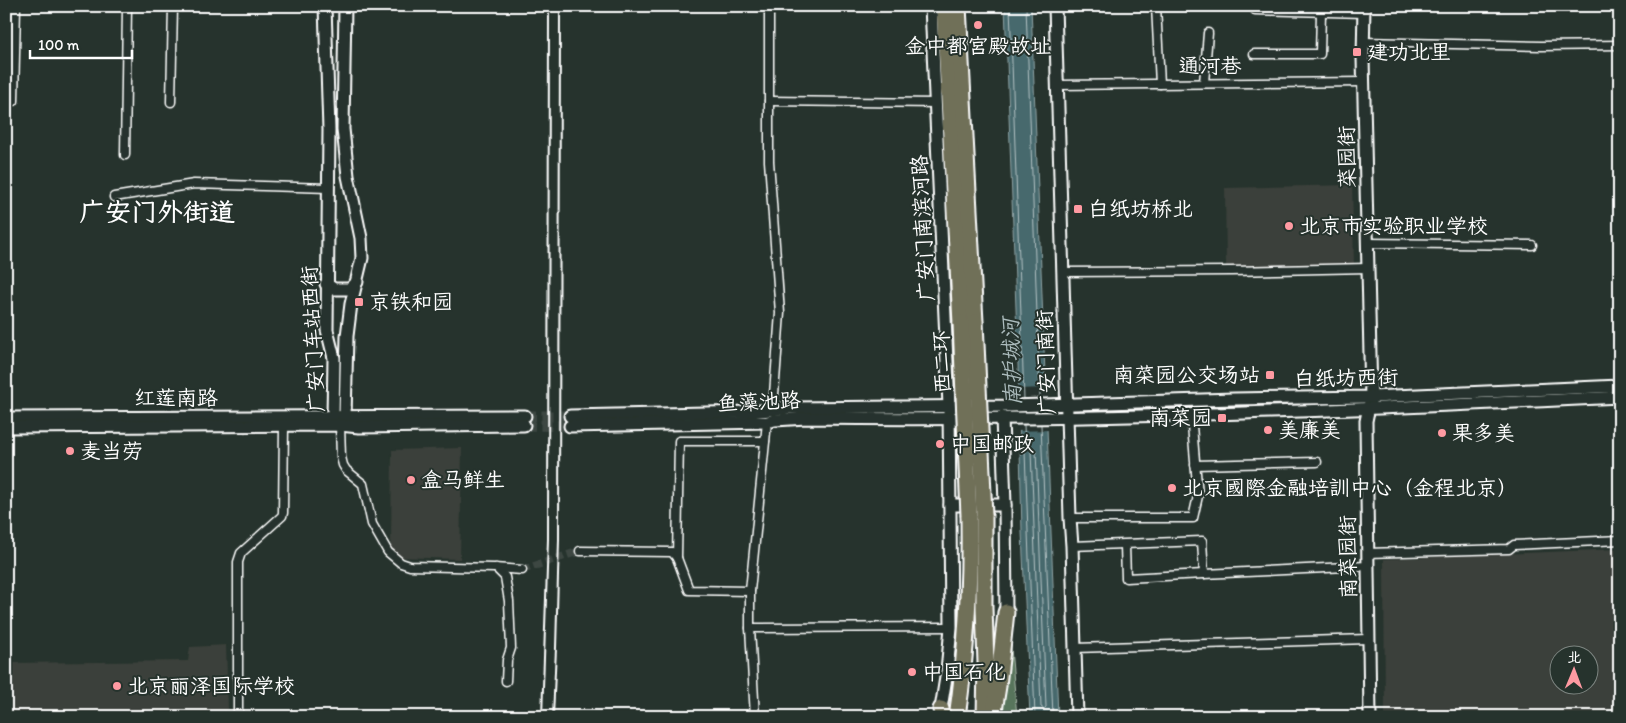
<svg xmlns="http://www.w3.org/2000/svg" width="1626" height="723" viewBox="0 0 1626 723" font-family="Itim,'LXGW WenKai TC',sans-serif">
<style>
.built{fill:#3b403a;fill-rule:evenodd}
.green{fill:#59755b;stroke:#acbaad}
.water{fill:#47696d;stroke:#91a5a7}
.pier{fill:#26332d}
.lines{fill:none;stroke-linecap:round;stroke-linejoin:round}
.shore{stroke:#b5c3c5;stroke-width:1}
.street-tunnel{stroke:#3c4742;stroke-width:8;stroke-dasharray:8 4;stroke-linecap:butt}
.secondary-tunnel{stroke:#3c4742;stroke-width:11;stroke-dasharray:11 5.5;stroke-linecap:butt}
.street-casing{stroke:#fff;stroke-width:11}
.secondary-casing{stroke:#fff;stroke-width:15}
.highway-casing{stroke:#fff;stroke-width:19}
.street{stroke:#26332d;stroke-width:8}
.secondary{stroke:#26332d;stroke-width:11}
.highway{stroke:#706f59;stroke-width:15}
.rail{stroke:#fff;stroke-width:2}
.highway-bridge-casing{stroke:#fff;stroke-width:19;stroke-linecap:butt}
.highway-bridge{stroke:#706f59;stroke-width:15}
.poi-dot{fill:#ff9aa2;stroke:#26332d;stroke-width:2}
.labels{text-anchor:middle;stroke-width:4;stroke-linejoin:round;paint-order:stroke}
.poi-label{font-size:21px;fill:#fff;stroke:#26332d;text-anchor:start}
.street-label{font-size:21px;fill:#fff;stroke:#26332d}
.water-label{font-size:22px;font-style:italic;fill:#acbcbd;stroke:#26332d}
.district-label{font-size:26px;font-weight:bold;fill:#fff;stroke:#26332d}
</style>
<rect width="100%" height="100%" fill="#26332d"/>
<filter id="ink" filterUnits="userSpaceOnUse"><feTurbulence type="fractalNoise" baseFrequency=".02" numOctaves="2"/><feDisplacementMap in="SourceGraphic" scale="10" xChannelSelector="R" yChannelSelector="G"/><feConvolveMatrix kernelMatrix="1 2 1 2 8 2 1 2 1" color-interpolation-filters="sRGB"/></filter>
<g filter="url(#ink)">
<g class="built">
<path d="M 1352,185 L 1354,264 L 1226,267 L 1225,188 Z"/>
<path d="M 462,448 L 460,559 L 397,557 L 391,547 L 392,450 Z"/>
<path d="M 1620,549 L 1620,717 L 1385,717 L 1384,559 ZM 1558,656 L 1588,656 L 1588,686 L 1558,686 Z"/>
<path d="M 226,645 L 228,709 L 219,717 L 6,717 L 6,663 L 188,661 L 190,647 Z"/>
</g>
<path class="green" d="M 1009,626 L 1017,717 L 997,717 Z"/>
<path class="water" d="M 1005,6 L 1031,6 L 1058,717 L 1030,717 L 1022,532 L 1018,364 Z"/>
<path class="pier" d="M 1047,388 L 1049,430 L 1017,431 L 1016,389 Z"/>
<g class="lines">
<g class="shore">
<path d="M 1010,6 L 1024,399"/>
<path d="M 1026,6 L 1040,398"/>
<path d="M 1024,425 L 1035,717"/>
<path d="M 1041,425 L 1053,717"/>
<path d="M 1034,448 L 1036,450 L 1046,707 L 1044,709 L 1041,707 L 1031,451 Z"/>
</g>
<path class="street-tunnel" d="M 522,570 L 580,551"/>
<g class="secondary-tunnel">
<path d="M 525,416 L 570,416"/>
<path d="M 524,425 L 570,426"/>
</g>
<g class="street-casing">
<g id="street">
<path d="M 769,6 L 769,161 L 780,313 L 773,408"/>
<path d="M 1156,6 L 1160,84"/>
<path d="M 1255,10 L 1364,13"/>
<path d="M 1363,42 L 1541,46 L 1620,45"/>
<path d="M 1254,54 L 1320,54 L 1321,12"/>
<path d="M 1204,83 L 1208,33"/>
<path d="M 1057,85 L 1364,82"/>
<path d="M 14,101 L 16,6"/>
<path d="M 769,101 L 936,103"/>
<path d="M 171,102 L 173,6"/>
<path d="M 125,155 L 127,6"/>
<path d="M 114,197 L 194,184 L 328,188"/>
<path d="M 1368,243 L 1532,245"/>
<path d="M 1062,272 L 1232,271 L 1368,268"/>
<path d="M 340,425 L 341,457 L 343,465 L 346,470 L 363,484 L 372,524 L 388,552 L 401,563 L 410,566 L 494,568 L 522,570"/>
<path d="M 1195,465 L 1317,462"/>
<path d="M 1070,518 L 1193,518 L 1198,496 L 1191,414"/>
<path d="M 1125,545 L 1126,578 L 1204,574"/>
<path d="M 1072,546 L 1202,541 L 1204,574 L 1368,566"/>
<path d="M 580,551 L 672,552 L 677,558 L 689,590 L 750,591"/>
<path d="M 1367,553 L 1509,549 L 1514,545 L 1620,540"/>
<path d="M 677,558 L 679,441 L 765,441"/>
<path d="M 496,568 L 505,577 L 509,601 L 511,648 L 507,660 L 506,681"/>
<path d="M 750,628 L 951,627"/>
<path d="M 1075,648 L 1368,639"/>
<path d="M 238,717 L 238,562 L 241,553 L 282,516 L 283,513 L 284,425"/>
<path d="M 755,717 L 750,628 L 750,591 L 767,422"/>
</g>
</g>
<g class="secondary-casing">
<g id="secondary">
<path d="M 325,6 L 329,130 L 327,330 L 334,358 L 333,416 L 337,420"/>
<path d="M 931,6 L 949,406 L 951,627 L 947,671 L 940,715"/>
<path d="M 1055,6 L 1070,518 L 1072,546 L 1077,717"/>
<path d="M 1364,6 L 1363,58 L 1371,397 L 1366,421 L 1370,717"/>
<path d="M 326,284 L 334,289 L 350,289 L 357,282"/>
<path d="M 570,416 L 751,412 L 790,408 L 1011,406 L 1234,399 L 1371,397 L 1620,386"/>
<path d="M 1002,417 L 1005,505 L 1006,612"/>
<path d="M 6,418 L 525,416"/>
<path d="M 341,423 L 345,417 L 347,336 L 351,304 L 362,258 L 361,238 L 348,176 L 343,129 L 345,6"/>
<path d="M 570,426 L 767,422 L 775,420 L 806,418 C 1078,422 1349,410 1620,397"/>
<path d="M 6,427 L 340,425 L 359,427 L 524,425"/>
<path d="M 950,505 L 1005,505"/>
</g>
</g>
<g class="highway-casing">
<g id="highway">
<path d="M 944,6 L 961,323"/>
<path d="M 958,6 L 975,322"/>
<path d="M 984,515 L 984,608 L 986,663 L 985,717"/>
<path d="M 941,709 L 942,717"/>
<path d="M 957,717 C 967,650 970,583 969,516"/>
<path d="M 993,717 L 998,686 L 1006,612"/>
</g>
</g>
<use href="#street" class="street"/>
<use href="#secondary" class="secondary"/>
<use href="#highway" class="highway"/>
<g class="rail">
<path d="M 542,717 L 548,539 L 549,6"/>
<path d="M 553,717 L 556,648 L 559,539 L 560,6"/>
</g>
<g class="highway-bridge-casing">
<g id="highway-bridge">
<path d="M 975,322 L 984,515"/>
<path d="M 961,323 L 969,516"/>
</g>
</g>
<use href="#highway-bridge" class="highway-bridge"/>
</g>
</g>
<g class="poi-dot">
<circle cx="978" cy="25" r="5"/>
<rect x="1352" y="47" width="10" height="10" rx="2.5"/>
<rect x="1073" y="204" width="10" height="10" rx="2.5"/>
<circle cx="1289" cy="226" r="5"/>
<rect x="354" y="297" width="10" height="10" rx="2.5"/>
<rect x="1265" y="370" width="10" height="10" rx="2.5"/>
<rect x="1217" y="413" width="10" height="10" rx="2.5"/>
<circle cx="1268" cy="430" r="5"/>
<circle cx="1442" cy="433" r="5"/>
<circle cx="940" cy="444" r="5"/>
<circle cx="70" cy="451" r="5"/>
<circle cx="411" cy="480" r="5"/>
<circle cx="1172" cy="488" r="5"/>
<circle cx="912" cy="672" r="5"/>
<circle cx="117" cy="686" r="5"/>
</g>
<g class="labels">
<g class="poi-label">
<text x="978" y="53" text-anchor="middle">金中都宫殿故址</text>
<text x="1367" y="59">建功北里</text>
<text x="1088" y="216">白纸坊桥北</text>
<text x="1299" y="233">北京市实验职业学校</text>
<text x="369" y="309">京铁和园</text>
<text x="1260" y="382" text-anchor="end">南菜园公交场站</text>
<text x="1212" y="425" text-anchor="end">南菜园</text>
<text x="1278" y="437">美廉美</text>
<text x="1452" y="440">果多美</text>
<text x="950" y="451">中国邮政</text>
<text x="80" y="458">麦当劳</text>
<text x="421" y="487">盒马鲜生</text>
<text x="1182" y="495">北京國際金融培訓中心（金程北京）</text>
<text x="922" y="679">中国石化</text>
<text x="127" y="693">北京丽泽国际学校</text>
</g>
<g class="street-label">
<text x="1210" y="73">通河巷</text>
<text transform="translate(1347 157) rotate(-91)" y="7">菜园街</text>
<text transform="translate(923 228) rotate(-93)" y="7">广安门南滨河路</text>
<text transform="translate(313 339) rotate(-93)" y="7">广安门车站西街</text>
<text transform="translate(942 362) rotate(-92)" y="7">西二环</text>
<text transform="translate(1046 362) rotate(-92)" y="7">广安门南街</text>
<text transform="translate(1346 378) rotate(-1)" y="7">白纸坊西街</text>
<text x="176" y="405">红莲南路</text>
<text transform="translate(759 402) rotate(-3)" y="7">鱼藻池路</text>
<text transform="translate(1348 557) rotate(-91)" y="7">南菜园街</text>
</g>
<g class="water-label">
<text transform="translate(1011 362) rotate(-92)" y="8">南护城河</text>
</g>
<g class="district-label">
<text x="157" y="221">广安门外街道</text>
</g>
</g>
<rect width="1626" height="723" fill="none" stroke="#26332d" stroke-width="25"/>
<rect x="12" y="12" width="1601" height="698" fill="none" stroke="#fff" stroke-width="2" filter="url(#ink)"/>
<g transform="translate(1574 670) rotate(1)"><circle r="24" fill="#26332d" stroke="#7d8581"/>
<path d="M0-4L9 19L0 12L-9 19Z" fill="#ff9aa2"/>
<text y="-8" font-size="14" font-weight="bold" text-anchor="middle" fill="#ffffff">北</text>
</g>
<path d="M30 50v8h102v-8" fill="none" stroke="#ffffff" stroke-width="2.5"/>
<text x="38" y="50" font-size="15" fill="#ffffff" stroke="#26332d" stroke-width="4" paint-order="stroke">100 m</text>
</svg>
